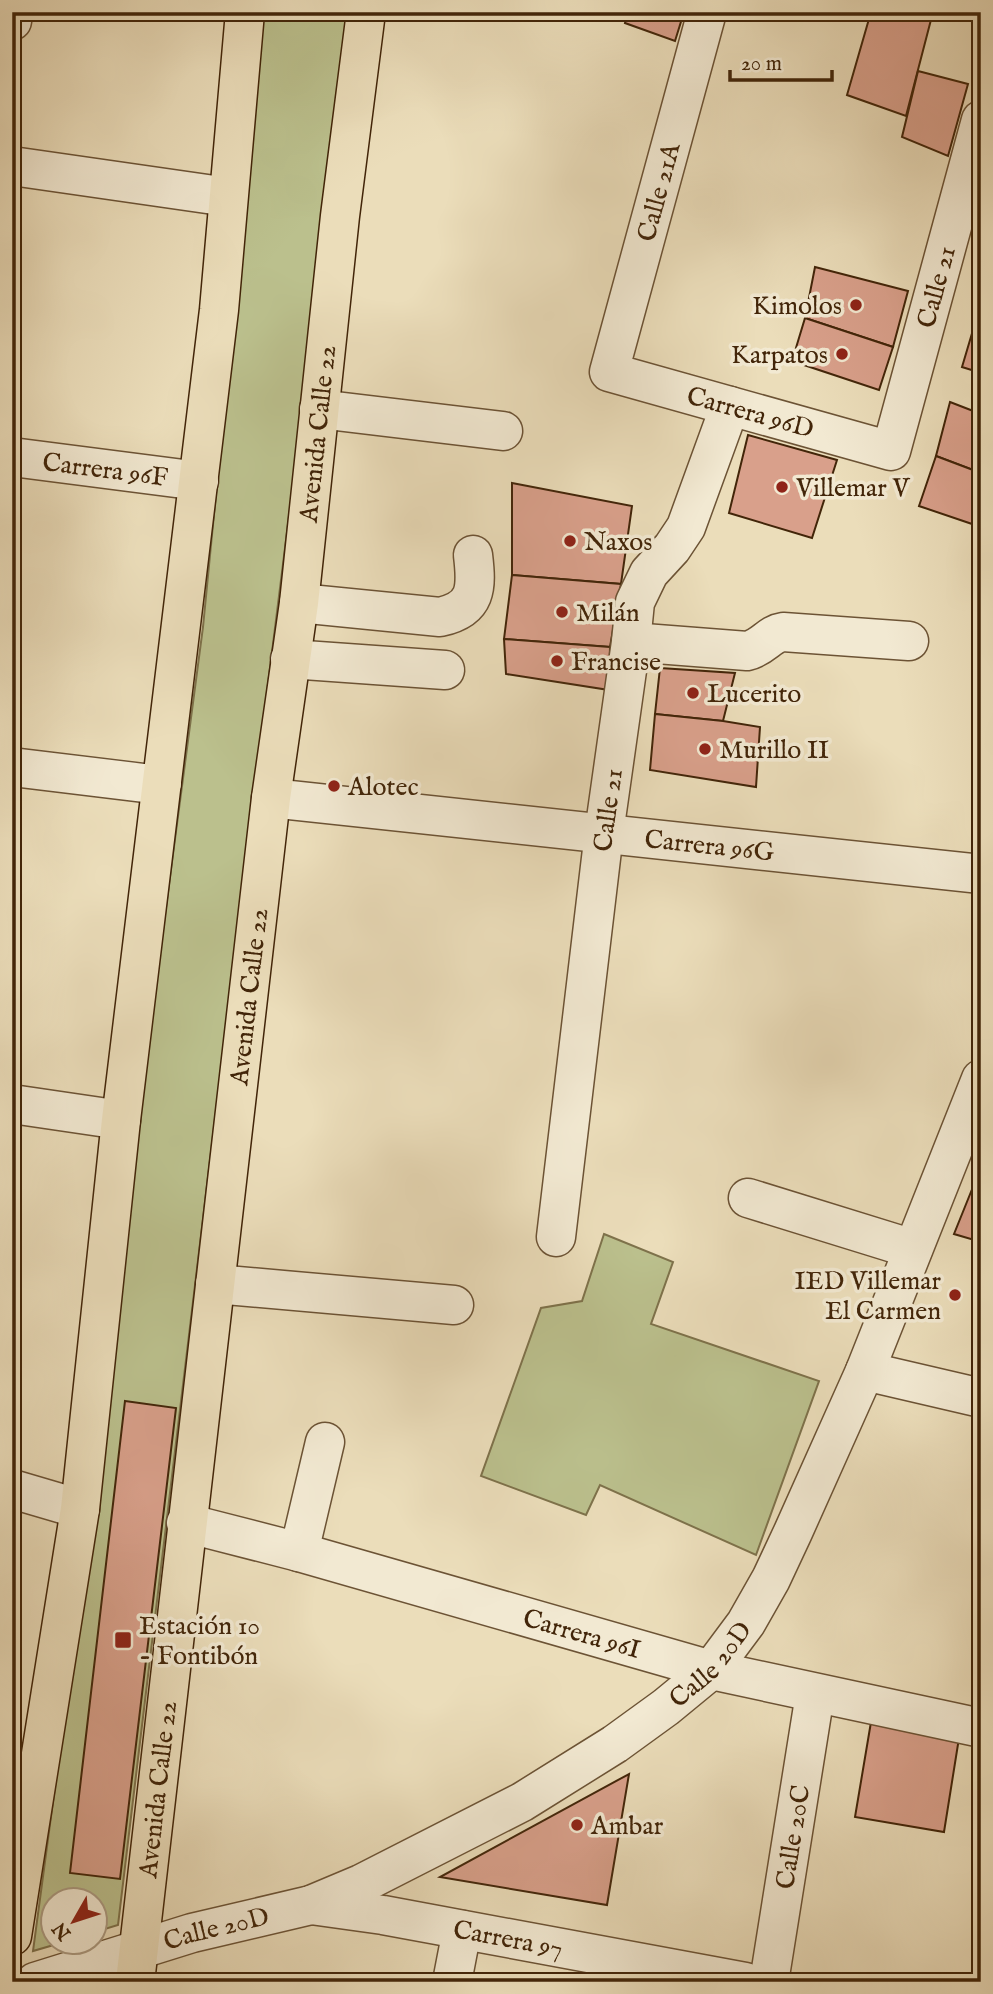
<svg xmlns="http://www.w3.org/2000/svg" width="993" height="1994" viewBox="0 0 993 1994" font-family="'IM FELL English',serif">
<style>
.green{fill:#bbc08d;stroke:#7e724b;stroke-width:2}
.building{fill:#d9a08b;stroke:#422509;stroke-width:2}
.lines{fill:none;stroke-linecap:round;stroke-linejoin:round}
.minor-casing{stroke:#6c5335;stroke-width:41}
.major-casing{stroke:#422509;stroke-width:41}
.minor{stroke:#f2e9d2;stroke-width:38}
.major{stroke:#ebddba;stroke-width:38}
.poi-dot{fill:#8f2418;stroke:#f2e9d2;stroke-width:2.5}
.labels{text-anchor:middle;stroke-width:7;stroke-linejoin:round;paint-order:stroke}
.street-label{font-size:26px;fill:#422509;stroke:#f2e9d2}
.poi-label{font-size:26px;fill:#422509;stroke:#f2e9d2;text-anchor:start}
</style>
<rect width="100%" height="100%" fill="#ebddba"/>
<filter id="stains"><feTurbulence type="fractalNoise" baseFrequency=".00286" numOctaves="4"/><feColorMatrix values="0 0 0 0 .2 0 0 0 0 .09 0 0 0 0 .02 0 0 0 .5 -.17"/></filter>
<radialGradient id="worn" r=".72"><stop offset=".6" stop-color="#630" stop-opacity="0"/><stop offset="1" stop-color="#630" stop-opacity=".3"/></radialGradient>
<g class="green">
<path d="M 263,12 L 352,12 L 250,828 L 118,1925 L 95,1932 L 94,1899 L 52,1899 L 52,1941 L 64,1942 L 33,1951 L 102,1436 L 142,1089 L 203,627 Z"/>
<path d="M 604,1234 L 673,1262 L 651,1324 L 819,1381 L 756,1555 L 600,1485 L 586,1515 L 481,1476 L 541,1308 L 582,1301 Z"/>
</g>
<g class="building">
<path d="M 628,12 L 684,12 L 675,41 L 625,23 Z"/>
<path d="M 871,12 L 933,12 L 906,116 L 847,95 Z"/>
<path d="M 918,71 L 968,84 L 948,156 L 902,137 Z"/>
<path d="M 815,267 L 908,291 L 893,347 L 805,318 Z"/>
<path d="M 981,303 L 981,373 L 962,367 Z"/>
<path d="M 805,318 L 893,347 L 879,390 L 792,361 Z"/>
<path d="M 950,402 L 981,414 L 981,473 L 936,456 Z"/>
<path d="M 748,435 L 837,460 L 812,538 L 729,513 Z"/>
<path d="M 936,456 L 981,473 L 981,527 L 919,506 Z"/>
<path d="M 512,483 L 632,506 L 621,584 L 512,575 Z"/>
<path d="M 512,575 L 621,584 L 610,647 L 504,639 Z"/>
<path d="M 504,639 L 610,647 L 609,690 L 506,674 Z"/>
<path d="M 660,668 L 735,673 L 723,721 L 655,714 Z"/>
<path d="M 655,714 L 723,721 L 760,727 L 756,787 L 650,770 Z"/>
<path d="M 981,1167 L 981,1242 L 954,1234 Z"/>
<path d="M 125,1401 L 176,1408 L 120,1879 L 70,1873 Z"/>
<path d="M 871,1722 L 959,1738 L 944,1832 L 855,1817 Z"/>
<path d="M 629,1774 L 607,1905 L 440,1877 Z"/>
</g>
<g class="lines">
<g class="minor-casing">
<g id="minor">
<path id="s1" d="M 707,12 L 609,372 L 891,451 L 981,120"/>
<path d="M 12,21 L 13,12"/>
<path d="M 12,166 L 228,197"/>
<path d="M 319,409 L 503,431"/>
<path id="s2" d="M 12,457 L 199,481"/>
<path d="M 299,603 L 440,617 C 477,609 477,588 473,555"/>
<path d="M 631,642 L 747,651 C 764,647 769,634 783,632 L 909,641"/>
<path d="M 290,659 L 445,670"/>
<path d="M 12,767 L 144,783 L 162,783"/>
<path id="s3" d="M 271,798 L 981,874"/>
<path d="M 12,1104 L 121,1120"/>
<path d="M 748,1198 L 913,1249"/>
<path id="s4" d="M 556,1237 L 604,833 L 631,642 L 635,602 L 649,573 L 672,548 L 686,527 L 730,406"/>
<path d="M 215,1284 L 454,1305"/>
<path d="M 865,1371 L 981,1398"/>
<path d="M 12,1489 L 80,1509"/>
<path id="s5" d="M 186,1523 L 299,1552 L 711,1670 L 981,1728"/>
<path d="M 299,1552 L 325,1442"/>
<path id="s6" d="M 311,1905 L 383,1915 L 745,1982"/>
<path id="s7" d="M 35,1982 L 192,1933 L 311,1905 L 361,1884 L 522,1802 L 615,1744 L 666,1707 L 711,1670 L 746,1623 L 771,1579 L 793,1532 L 865,1371 L 981,1079"/>
<path d="M 452,1982 L 462,1930"/>
<path id="s8" d="M 769,1982 L 815,1694"/>
</g>
</g>
<g class="major-casing">
<g id="major">
<path d="M 12,1936 L 80,1509 L 121,1120 L 219,310 L 245,12"/>
<path id="s9" d="M 135,1982 L 271,798 L 299,603 L 340,216 L 366,12"/>
</g>
</g>
<use href="#minor" class="minor"/>
<use href="#major" class="major"/>
</g>
<g class="poi-dot">
<circle cx="856" cy="305" r="7"/>
<circle cx="842" cy="354" r="7"/>
<circle cx="782" cy="487" r="7"/>
<circle cx="570" cy="541" r="7"/>
<circle cx="562" cy="612" r="7"/>
<circle cx="557" cy="661" r="7"/>
<circle cx="693" cy="693" r="7"/>
<circle cx="705" cy="749" r="7"/>
<circle cx="334" cy="786" r="7"/>
<circle cx="955" cy="1295" r="7"/>
<rect x="114" y="1631" width="18" height="18" rx="3.5"/>
<circle cx="577" cy="1825" r="7"/>
</g>
<g class="labels">
<g class="street-label">
<text transform="translate(658 192) rotate(-75)" y="9">Calle 21A</text>
<text dy="9" stroke="none"><textPath href="#s1" startOffset="836">Calle 21</textPath></text>
<text dy="9" stroke="none"><textPath href="#s1" startOffset="520">Carrera 96D</textPath></text>
<text dy="9" stroke="none"><textPath href="#s9" startOffset="1559">Avenida Calle 22</textPath></text>
<text dy="9" stroke="none"><textPath href="#s2" startOffset="94">Carrera 96F</textPath></text>
<text dy="9" stroke="none"><textPath href="#s4" startOffset="430">Calle 21</textPath></text>
<text dy="9" stroke="none"><textPath href="#s3" startOffset="441">Carrera 96G</textPath></text>
<text dy="9" stroke="none"><textPath href="#s9" startOffset="992">Avenida Calle 22</textPath></text>
<text dy="9" stroke="none"><textPath href="#s5" startOffset="411">Carrera 96I</textPath></text>
<text dy="9" stroke="none"><textPath href="#s7" startOffset="756">Calle 20D</textPath></text>
<text dy="9" stroke="none"><textPath href="#s9" startOffset="194">Avenida Calle 22</textPath></text>
<text dy="9" stroke="none"><textPath href="#s8" startOffset="147">Calle 20C</textPath></text>
<text dy="9" stroke="none"><textPath href="#s7" startOffset="189">Calle 20D</textPath></text>
<text dy="9" stroke="none"><textPath href="#s6" startOffset="200">Carrera 97</textPath></text>
</g>
<g class="poi-label">
<text x="842" y="314" text-anchor="end">Kimolos</text>
<text x="828" y="363" text-anchor="end">Karpatos</text>
<text x="796" y="496">Villemar V</text>
<text x="584" y="550">Naxos</text>
<text x="576" y="621">Milán</text>
<text x="571" y="670">Francise</text>
<text x="707" y="702">Lucerito</text>
<text x="719" y="758">Murillo II</text>
<text x="348" y="795">Alotec</text>
<text x="941" y="1289" text-anchor="end">IED Villemar<tspan x="941" dy="30">El Carmen</tspan></text>
<text x="139" y="1634">Estación 10<tspan x="139" dy="30">- Fontibón</tspan></text>
<text x="591" y="1834">Ambar</text>
</g>
</g>
<rect width="993" height="1994" fill="none" stroke="#ebddba" stroke-width="42"/>
<rect x="14" y="14" width="965" height="1966" fill="none" stroke="#422509" stroke-width="3.5"/>
<rect x="21" y="21" width="951" height="1952" fill="none" stroke="#422509" stroke-width="2"/>
<g transform="translate(74 1921) rotate(231)"><circle r="33" fill="#f2e9d2" stroke="#ac9b82" stroke-width="2"/>
<path d="M0-5L12 26L0 18L-12 26Z" fill="#8f2418"/>
<text y="-10" font-size="19" font-weight="bold" text-anchor="middle" fill="#422509">N</text>
</g>
<path d="M730 70v10h102v-10" fill="none" stroke="#422509" stroke-width="3.5"/>
<text x="741" y="70" font-size="21" fill="#422509" stroke="#f2e9d2" stroke-width="5" paint-order="stroke">20 m</text>
<rect width="100%" height="100%" filter="url(#stains)"/>
<rect width="100%" height="100%" fill="url(#worn)"/>
</svg>
